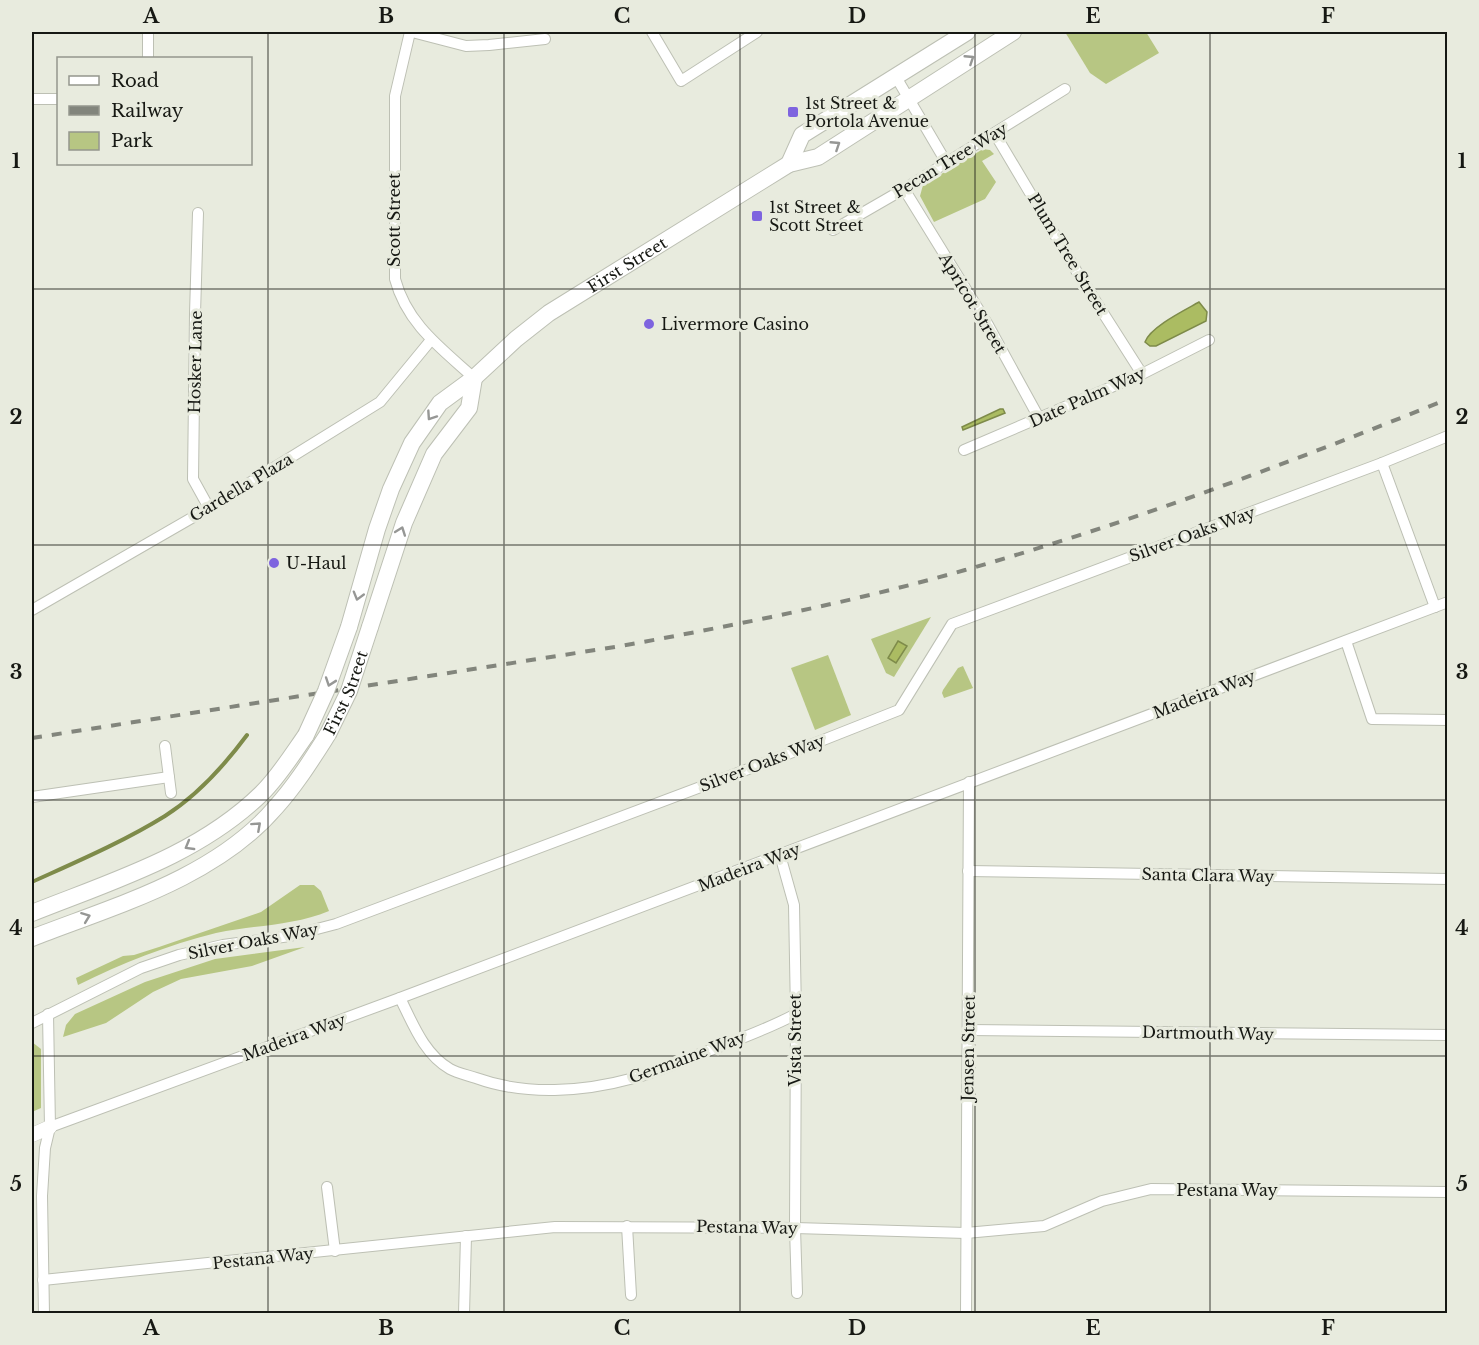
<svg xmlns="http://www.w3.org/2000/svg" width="1479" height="1345" viewBox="0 0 1479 1345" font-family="'Libre Baskerville',serif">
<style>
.green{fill:#b7c683}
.water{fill:#abbc62;stroke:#7e8b4a;stroke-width:1.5}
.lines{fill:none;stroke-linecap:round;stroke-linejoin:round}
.stream{stroke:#7e8b4a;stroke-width:4}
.minor-casing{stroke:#bdc0b4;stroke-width:12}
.tertiary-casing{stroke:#bdc0b4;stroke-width:15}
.primary-casing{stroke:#bdc0b4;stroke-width:18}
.minor{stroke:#fff;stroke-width:10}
.tertiary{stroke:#fff;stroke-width:14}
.primary{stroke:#fff;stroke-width:16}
.rail{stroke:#82857c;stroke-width:4;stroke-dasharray:10 10;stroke-linecap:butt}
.primary-bridge-casing{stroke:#bdc0b4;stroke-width:18;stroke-linecap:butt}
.primary-bridge{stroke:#fff;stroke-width:16}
.oneway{stroke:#969795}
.grid{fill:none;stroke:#161813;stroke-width:1.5;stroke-opacity:0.55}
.poi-dot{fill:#7e64df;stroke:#e8ebde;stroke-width:2}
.labels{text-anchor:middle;stroke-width:6;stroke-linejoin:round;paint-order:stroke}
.poi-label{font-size:16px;fill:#161813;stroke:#e8ebde;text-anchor:start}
.street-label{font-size:16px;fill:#161813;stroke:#e8ebde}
.neatline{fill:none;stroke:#161813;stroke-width:2}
.grid-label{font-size:20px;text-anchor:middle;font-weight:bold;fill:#161813}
</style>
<rect width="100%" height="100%" fill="#e8ebde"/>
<g class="green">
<path d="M 1065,32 L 1146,32 L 1159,53 L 1106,84 L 1090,73 Z"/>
<path d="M 983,149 L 990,150 L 994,154 L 982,161 L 996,182 L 985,199 L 934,222 L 920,196 L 923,185 Z"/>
<path d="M 931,617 L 894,677 L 886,673 L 871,639 Z"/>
<path d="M 828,655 L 851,715 L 815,730 L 791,668 Z"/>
<path d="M 963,666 L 973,688 L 944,698 L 942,693 L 943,690 L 958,668 Z"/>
<path d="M 300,885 L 314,885 L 321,891 L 329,911 C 293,926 254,925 216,933 C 168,945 122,963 78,985 L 76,978 L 123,956 L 134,955 L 159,947 L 261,912 Z"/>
<path d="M 305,947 L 252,966 L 181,979 L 153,992 L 106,1023 L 63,1037 L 66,1025 L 75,1014 L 145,982 L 215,959 Z"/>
<path d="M 32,1042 L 41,1049 L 41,1108 L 32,1112 Z"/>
</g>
<g class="water">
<path d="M 1199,302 L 1207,312 L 1206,321 L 1156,346 L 1150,346 L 1145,342 C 1150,327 1185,310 1199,302 Z"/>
<path d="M 1000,409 L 1003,409 L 1005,413 L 963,430 L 962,427 Z"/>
<path d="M 898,641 L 907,646 L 896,663 L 888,658 Z"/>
</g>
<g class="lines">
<path class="stream" d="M 32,882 C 76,862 123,842 165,816 C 198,795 224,766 247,735"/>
<g class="minor-casing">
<g id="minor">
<path d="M 410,32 L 395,96 L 395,279 C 407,324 441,348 474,378"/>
<path d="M 412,32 L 466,46 L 489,45 L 545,39"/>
<path d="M 652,32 L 681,81 L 757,32"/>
<path d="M 148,58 L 148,32"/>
<path d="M 896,77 L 946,162"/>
<path d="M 32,99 L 58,99"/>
<path d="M 995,134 L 1077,272 L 1142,374"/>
<path d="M 904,189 L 988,325 L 1039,418"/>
<path d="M 198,213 L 195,314 L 193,479 L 209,508"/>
<path d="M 833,230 L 904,189 L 1065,89"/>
<path d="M 964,450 L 1142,374 L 1209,340"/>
<path d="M 1382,463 L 1435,607"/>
<path d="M 32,610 L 209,508 L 380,402 L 431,340"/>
<path d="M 1346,641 L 1372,719 L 1448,720"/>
<path d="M 165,746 L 171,793"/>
<path d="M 32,797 L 169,777"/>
<path d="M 780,855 L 794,905 L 796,1014 L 795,1228 L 797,1293"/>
<path d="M 968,871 L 1448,879"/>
<path d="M 400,998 C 413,1024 424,1054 450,1069 C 457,1073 467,1075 476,1078 C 526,1096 583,1092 634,1078 C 657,1072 680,1061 703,1053 C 734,1041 766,1030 796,1014"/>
<path d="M 32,1023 L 141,968 L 179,955 L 223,945 L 290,936 L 336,924 L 775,759 L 899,710 L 952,624 L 1382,463 L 1448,436"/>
<path d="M 968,1030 L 1448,1035"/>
<path d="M 50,1127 L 400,998 L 1448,602"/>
<path d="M 327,1187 L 335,1251"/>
<path d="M 627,1226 L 631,1295"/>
<path d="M 43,1280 L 555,1227 L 795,1228 L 966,1233 L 1044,1226 L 1102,1201 L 1151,1189 L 1448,1192"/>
<path d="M 44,1314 L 42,1196 L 45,1148 L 50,1127 L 48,1014"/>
<path d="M 464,1314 L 466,1236"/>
<path d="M 966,1314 L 969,782"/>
</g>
</g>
<g class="tertiary-casing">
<path id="tertiary" d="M 32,1135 L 50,1127"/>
</g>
<g class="primary-casing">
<g id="primary">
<path d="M 789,164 L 802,135 L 967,32"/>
<path id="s1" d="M 349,627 L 377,529 L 391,489 L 412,443 L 440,403 L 474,378 L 516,339 L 549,313 L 789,164 L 818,157 L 1013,32"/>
<path d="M 370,627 L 404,523 L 434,454 L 469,408 L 474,378"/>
<path d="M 32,913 C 112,881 199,855 262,793 C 279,776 292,755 306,735"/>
<path d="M 32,938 C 114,906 215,878 275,808 C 296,785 312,759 328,734"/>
</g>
</g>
<use href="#minor" class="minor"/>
<use href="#tertiary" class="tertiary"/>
<use href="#primary" class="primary"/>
<path class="rail" d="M 32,738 L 621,646 C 736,625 853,602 965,570 C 1130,523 1289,463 1448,399"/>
<g class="primary-bridge-casing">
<g id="primary-bridge">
<path id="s2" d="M 328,734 L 349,691 L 370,627"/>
<path d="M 306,735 L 326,691 L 349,627"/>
</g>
</g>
<use href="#primary-bridge" class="primary-bridge"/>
</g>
<defs><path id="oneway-chevron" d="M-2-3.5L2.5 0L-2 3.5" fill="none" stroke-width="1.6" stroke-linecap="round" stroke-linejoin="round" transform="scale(1.5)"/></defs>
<g class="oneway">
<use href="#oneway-chevron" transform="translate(970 59) rotate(-33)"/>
<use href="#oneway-chevron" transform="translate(836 145) rotate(-33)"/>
<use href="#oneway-chevron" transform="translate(431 416) rotate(124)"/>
<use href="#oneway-chevron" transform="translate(401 531) rotate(-70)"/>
<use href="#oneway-chevron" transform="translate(358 596) rotate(106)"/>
<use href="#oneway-chevron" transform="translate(330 682) rotate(109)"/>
<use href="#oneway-chevron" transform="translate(257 826) rotate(-42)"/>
<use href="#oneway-chevron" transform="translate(189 846) rotate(150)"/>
<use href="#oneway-chevron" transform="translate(86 917) rotate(-21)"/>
</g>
<path class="grid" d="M 268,32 L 268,1314M 504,32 L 504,1314M 740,32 L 740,1314M 975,32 L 975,1314M 1210,32 L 1210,1314M 32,289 L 1448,289M 32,545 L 1448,545M 32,800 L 1448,800M 32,1056 L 1448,1056"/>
<g class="poi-dot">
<rect x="787" y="106" width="12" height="12" rx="3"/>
<rect x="751" y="210" width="12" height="12" rx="3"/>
<circle cx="649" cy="324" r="6"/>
<circle cx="274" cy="563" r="6"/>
</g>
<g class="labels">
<g class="poi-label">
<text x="805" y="109">1st Street &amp;<tspan x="805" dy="18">Portola Avenue</tspan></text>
<text x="769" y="213">1st Street &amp;<tspan x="769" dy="18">Scott Street</tspan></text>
<text x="661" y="330">Livermore Casino</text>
<text x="286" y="569">U-Haul</text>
</g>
<g class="street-label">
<text transform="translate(950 160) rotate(-31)" y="6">Pecan Tree Way</text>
<text transform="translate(394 220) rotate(-90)" y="6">Scott Street</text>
<text transform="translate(1068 254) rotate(59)" y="6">Plum Tree Street</text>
<text dy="6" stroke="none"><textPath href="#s1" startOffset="477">First Street</textPath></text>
<text transform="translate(973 303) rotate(59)" y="6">Apricot Street</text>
<text transform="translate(195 362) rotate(-89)" y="6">Hosker Lane</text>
<text transform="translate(1087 397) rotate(-24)" y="6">Date Palm Way</text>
<text transform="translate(241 487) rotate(-31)" y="6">Gardella Plaza</text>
<text transform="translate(1192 534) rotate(-20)" y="6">Silver Oaks Way</text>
<text dy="6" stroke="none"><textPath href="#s2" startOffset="45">First Street</textPath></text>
<text transform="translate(1204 694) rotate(-21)" y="6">Madeira Way</text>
<text transform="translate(762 763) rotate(-21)" y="6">Silver Oaks Way</text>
<text transform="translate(749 867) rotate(-21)" y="6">Madeira Way</text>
<text transform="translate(1208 875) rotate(1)" y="6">Santa Clara Way</text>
<text transform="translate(253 941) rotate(-11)" y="6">Silver Oaks Way</text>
<text transform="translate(1208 1033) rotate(1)" y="6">Dartmouth Way</text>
<text transform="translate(294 1037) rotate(-20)" y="6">Madeira Way</text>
<text transform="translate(795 1040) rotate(-90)" y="6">Vista Street</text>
<text transform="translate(968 1048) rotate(-89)" y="6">Jensen Street</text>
<text transform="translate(687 1057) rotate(-20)" y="6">Germaine Way</text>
<text x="1227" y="1196">Pestana Way</text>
<text transform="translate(747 1227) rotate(1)" y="6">Pestana Way</text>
<text transform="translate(263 1258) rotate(-6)" y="6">Pestana Way</text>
</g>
</g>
<rect width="1479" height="1345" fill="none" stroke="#e8ebde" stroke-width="66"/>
<rect x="57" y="57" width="195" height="108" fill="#e8ebde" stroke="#94978d" stroke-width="1.5"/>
<rect x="69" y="76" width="30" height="9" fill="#ffffff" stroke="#94978d" stroke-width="1.5"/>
<text x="111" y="87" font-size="18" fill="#161813">Road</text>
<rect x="69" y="106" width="30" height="9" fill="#82857c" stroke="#94978d" stroke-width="1.5"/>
<text x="111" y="117" font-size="18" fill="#161813">Railway</text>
<rect x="69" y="132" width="30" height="18" fill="#b7c683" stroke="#94978d" stroke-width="1.5"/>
<text x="111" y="147" font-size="18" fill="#161813">Park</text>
<rect x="33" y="33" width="1413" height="1279" class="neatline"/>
<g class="grid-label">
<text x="151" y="23">A</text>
<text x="386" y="23">B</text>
<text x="622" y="23">C</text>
<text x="857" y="23">D</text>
<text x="1093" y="23">E</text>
<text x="1328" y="23">F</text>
<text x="16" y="168">1</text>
<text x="1462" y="168">1</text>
<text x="16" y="424">2</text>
<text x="1462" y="424">2</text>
<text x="16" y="679">3</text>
<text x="1462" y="679">3</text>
<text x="16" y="935">4</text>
<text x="1462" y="935">4</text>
<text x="16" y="1191">5</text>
<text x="1462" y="1191">5</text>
<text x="151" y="1335">A</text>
<text x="386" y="1335">B</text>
<text x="622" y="1335">C</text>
<text x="857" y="1335">D</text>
<text x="1093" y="1335">E</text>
<text x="1328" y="1335">F</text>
</g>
</svg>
